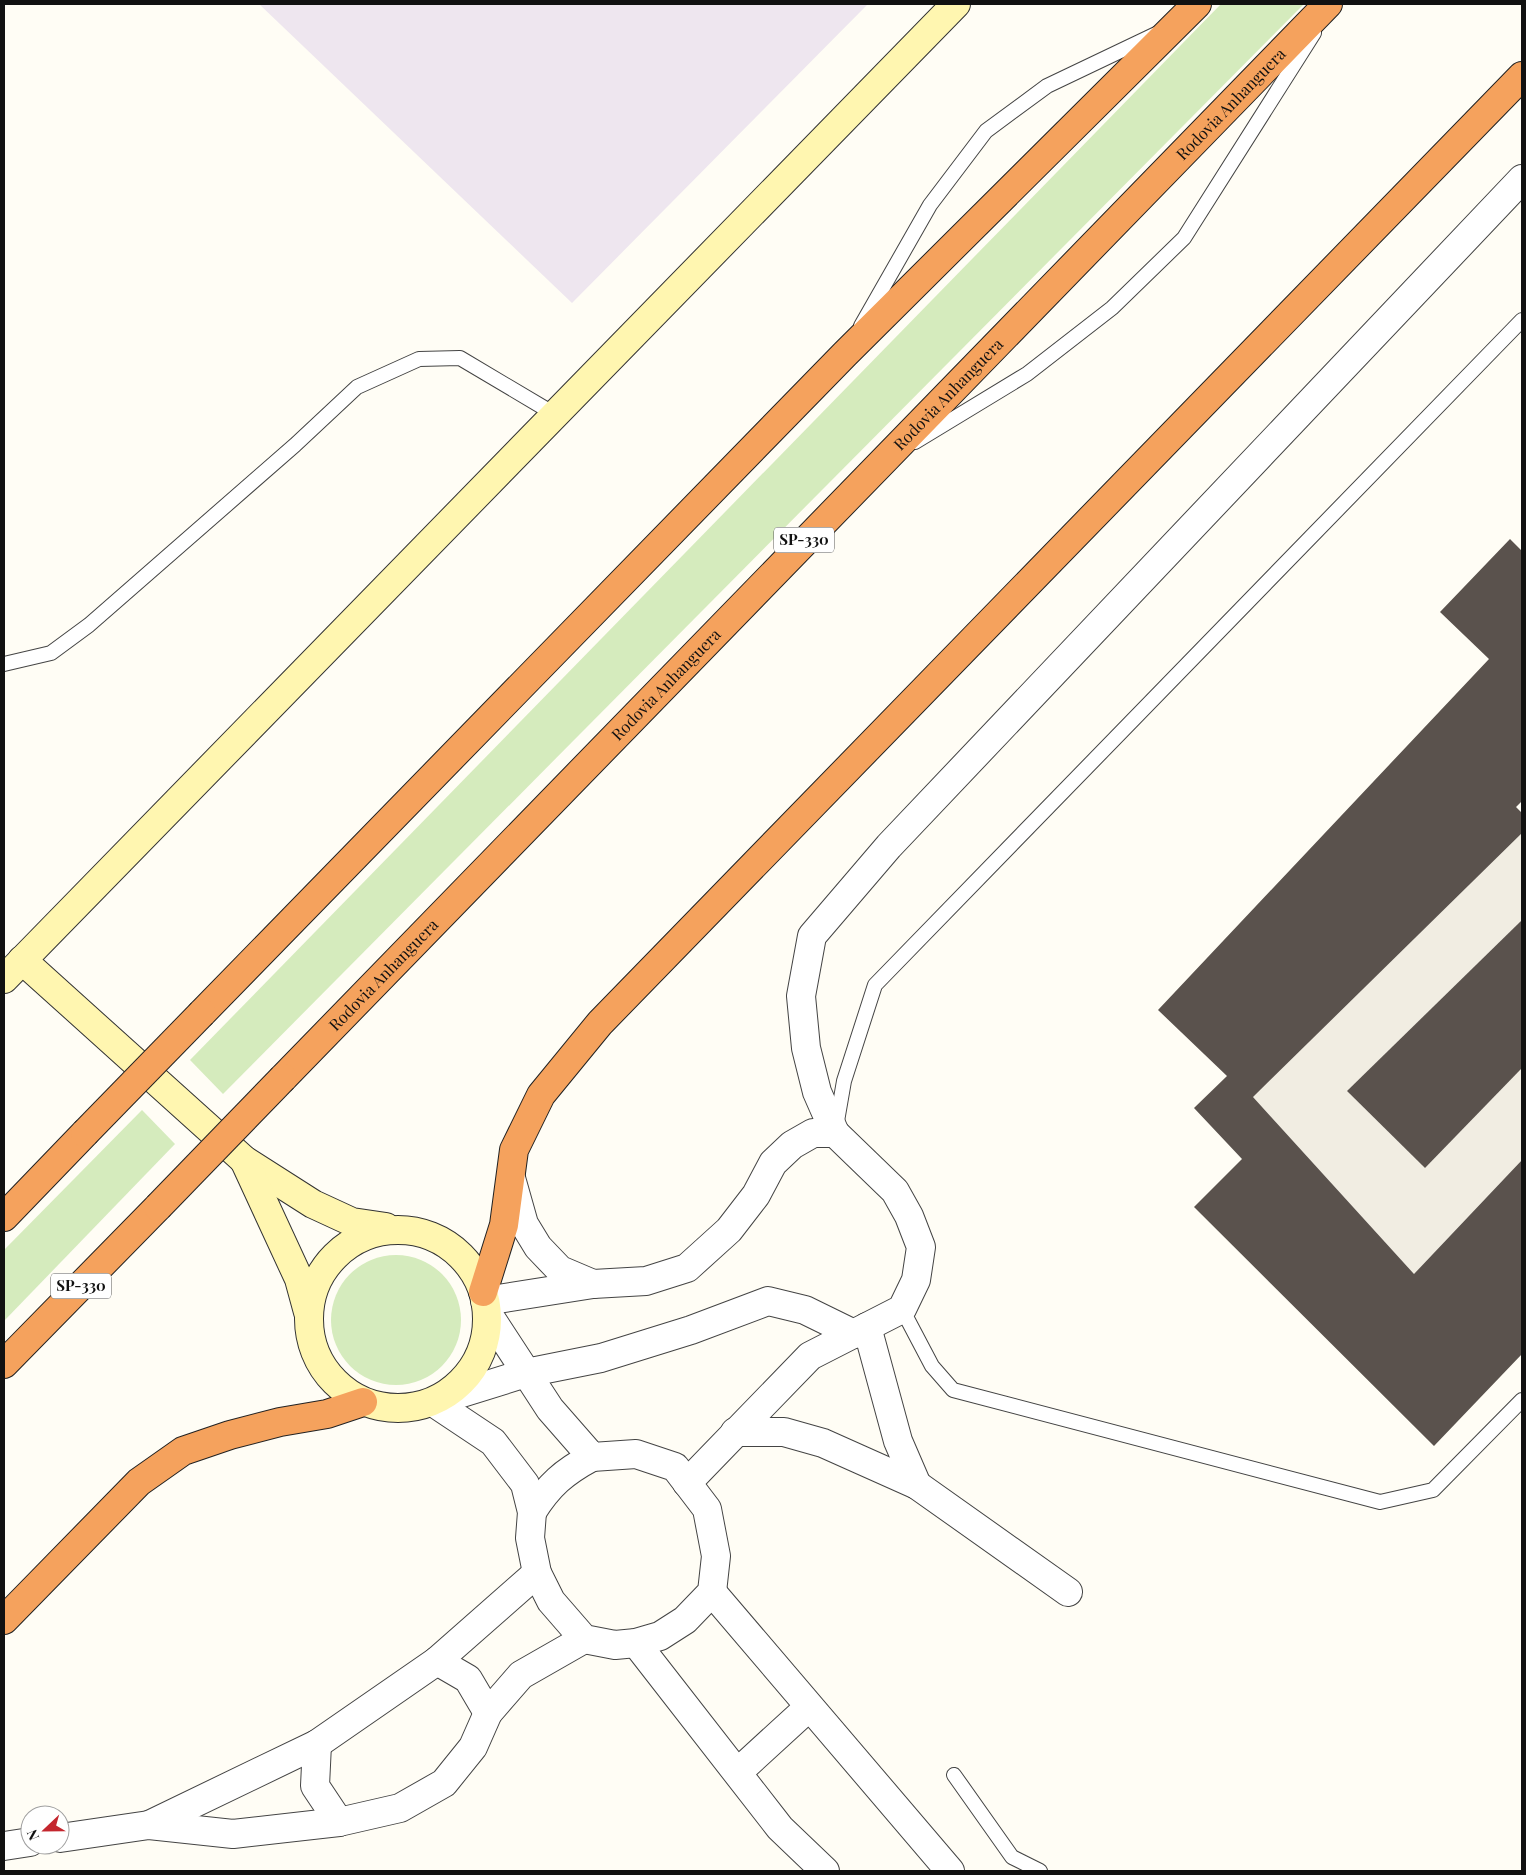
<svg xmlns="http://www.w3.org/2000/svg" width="1526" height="1875" viewBox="0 0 1526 1875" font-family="'Playfair Display',serif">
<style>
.industrial{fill:#eee6ef}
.green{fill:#d5ebbd}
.plaza{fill:#f1ede2}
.building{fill:#5a524d}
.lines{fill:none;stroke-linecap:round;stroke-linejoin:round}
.lane-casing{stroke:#444;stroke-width:16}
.street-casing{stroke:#444;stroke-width:30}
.secondary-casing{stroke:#333;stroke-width:30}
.highway-casing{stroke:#222;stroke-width:30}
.lane{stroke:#fff;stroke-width:14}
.street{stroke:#fff;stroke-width:28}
.secondary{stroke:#fff6b0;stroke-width:28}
.highway{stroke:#f5a25d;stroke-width:28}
.highway-bridge-casing{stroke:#222;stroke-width:30;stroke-linecap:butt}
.highway-bridge{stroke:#f5a25d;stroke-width:28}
.labels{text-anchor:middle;stroke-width:5;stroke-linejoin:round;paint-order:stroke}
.shield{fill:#fff;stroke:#585858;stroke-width:1}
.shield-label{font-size:15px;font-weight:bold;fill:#111}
.street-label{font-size:16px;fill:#111;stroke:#fff}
</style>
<rect width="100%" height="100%" fill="#fffdf5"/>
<path class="industrial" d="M 259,4 L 868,4 L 572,303 Z"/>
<g class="green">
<path d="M 1221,4 L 1304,4 L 223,1094 L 190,1060 Z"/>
<path d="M 142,1110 L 175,1144 L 4,1321 L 4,1250 Z"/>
<circle cx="396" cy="1320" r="65"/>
</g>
<path class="plaza" d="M 1522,833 L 1522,920 L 1347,1091 L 1425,1168 L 1522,1068 L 1522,1160 L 1414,1274 L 1253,1097 Z"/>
<g class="building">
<path d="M 1510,539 L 1522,551 L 1522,801 L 1516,807 L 1522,813 L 1522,833 L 1253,1097 L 1414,1274 L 1522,1160 L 1522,1354 L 1434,1446 L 1194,1207 L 1242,1159 L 1194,1108 L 1227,1076 L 1158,1010 L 1489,659 L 1440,612 Z"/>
<path d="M 1522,920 L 1522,1068 L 1425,1168 L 1347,1091 Z"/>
</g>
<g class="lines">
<g class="lane-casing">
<g id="lane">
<path d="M 861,326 L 930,205 L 986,131 L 1047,86 L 1156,34"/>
<path d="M 915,442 L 1027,374 L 1112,308 L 1184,238 L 1314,33"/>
<path d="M 4,664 L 51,653 L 89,625 L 295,445 L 357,387 L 419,359 L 460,358 L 556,415"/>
<path d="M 836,1127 L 844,1081 L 875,985 L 1522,320"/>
<path d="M 902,1309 L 932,1366 L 953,1390 L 1380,1502 L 1433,1490 L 1522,1400"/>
<path d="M 954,1775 L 1012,1857 L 1040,1871"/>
</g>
</g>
<g class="street-casing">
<g id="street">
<path d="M 835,1133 L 817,1092 L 806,1048 L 801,996 L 812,936 L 889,846 L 1522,179"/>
<path d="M 511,1178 L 524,1224 L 538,1247 L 560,1270 L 593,1284"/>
<path d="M 485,1301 L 593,1284 L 646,1281 L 687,1268 L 729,1230 L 756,1195 L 773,1163 L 792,1145 L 813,1133 L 835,1133 L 895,1191 L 909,1216 L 921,1247 L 916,1280 L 902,1309 L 810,1356 L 687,1483"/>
<path d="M 867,1327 L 898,1441 L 917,1485"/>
<path d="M 433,1402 L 493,1442 L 525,1484 L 532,1512 L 530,1538 L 537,1573 L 551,1601 L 584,1639 L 615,1645 L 636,1643 L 660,1636 L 685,1620 L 712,1592 L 716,1556 L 707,1509 L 675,1467 L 636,1454 L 592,1457 L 550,1409 L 488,1314"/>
<path d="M 433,1402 L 526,1373 L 601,1358 L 691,1330 L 768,1301 L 805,1310 L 854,1334"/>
<path d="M 735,1432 L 784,1432 L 823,1443 L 917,1485 L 1068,1592"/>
<path d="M 532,1512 C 549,1485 564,1472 592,1457"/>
<path d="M 712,1592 L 950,1871"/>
<path d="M 636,1643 L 780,1828 L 825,1871"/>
<path d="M 437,1661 L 468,1679 L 488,1713"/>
<path d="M 317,1744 L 315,1786 L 339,1822"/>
<path d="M 738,1772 L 809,1707"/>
<path d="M 149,1825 L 317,1744 L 437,1661 L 537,1573"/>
<path d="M 60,1838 L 149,1825 L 233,1834 L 339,1822 L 400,1808 L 444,1783 L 473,1747 L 488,1713 L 521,1675 L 584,1639"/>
<path d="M 4,1846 L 30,1842"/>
</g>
</g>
<g class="secondary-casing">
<g id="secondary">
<path d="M 22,960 L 244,1160 L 313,1204 L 352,1222 L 386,1227"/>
<path d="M 4,979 L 956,4"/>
<path d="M 244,1160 L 299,1279 L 308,1312"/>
<circle cx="398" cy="1319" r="89"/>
</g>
</g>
<g class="highway-casing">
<g id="highway">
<path d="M 202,1013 L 845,354 L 1197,4"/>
<path id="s1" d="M 283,1078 L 1328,4"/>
<path d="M 4,1217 L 85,1133"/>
<path d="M 483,1292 L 504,1225 L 514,1150 L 541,1095 L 600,1023 L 1522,76"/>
<path d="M 4,1364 L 158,1207"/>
<path d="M 4,1620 L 139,1482 L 183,1451 L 230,1435 L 280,1422 L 327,1414 L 363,1402"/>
</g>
</g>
<use href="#lane" class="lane"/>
<use href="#street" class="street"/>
<use href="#secondary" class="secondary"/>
<use href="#highway" class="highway"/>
<g class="highway-bridge-casing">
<g id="highway-bridge">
<path d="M 85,1133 L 202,1013"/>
<path d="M 158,1207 L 283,1078"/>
</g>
</g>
<use href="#highway-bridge" class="highway-bridge"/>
</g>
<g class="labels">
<g class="shield">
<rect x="774" y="527.5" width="60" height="25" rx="4"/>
<rect x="51" y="1273.5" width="60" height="25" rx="4"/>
</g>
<g class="shield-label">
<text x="804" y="545">SP-330</text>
<text x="81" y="1291">SP-330</text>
</g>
<g class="street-label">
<text dy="6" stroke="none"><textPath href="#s1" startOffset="1359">Rodovia Anhanguera</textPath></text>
<text dy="6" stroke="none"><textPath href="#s1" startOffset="954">Rodovia Anhanguera</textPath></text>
<text dy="6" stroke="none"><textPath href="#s1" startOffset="549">Rodovia Anhanguera</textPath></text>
<text dy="6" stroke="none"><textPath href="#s1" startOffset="144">Rodovia Anhanguera</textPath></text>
</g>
</g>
<rect width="1526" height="1875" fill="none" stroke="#111111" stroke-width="10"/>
<g transform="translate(45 1830) rotate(248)"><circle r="24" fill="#ffffff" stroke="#a0a0a0"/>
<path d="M0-4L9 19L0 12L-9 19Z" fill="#c4262e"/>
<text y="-8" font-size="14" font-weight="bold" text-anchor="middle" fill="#111111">N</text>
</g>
</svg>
